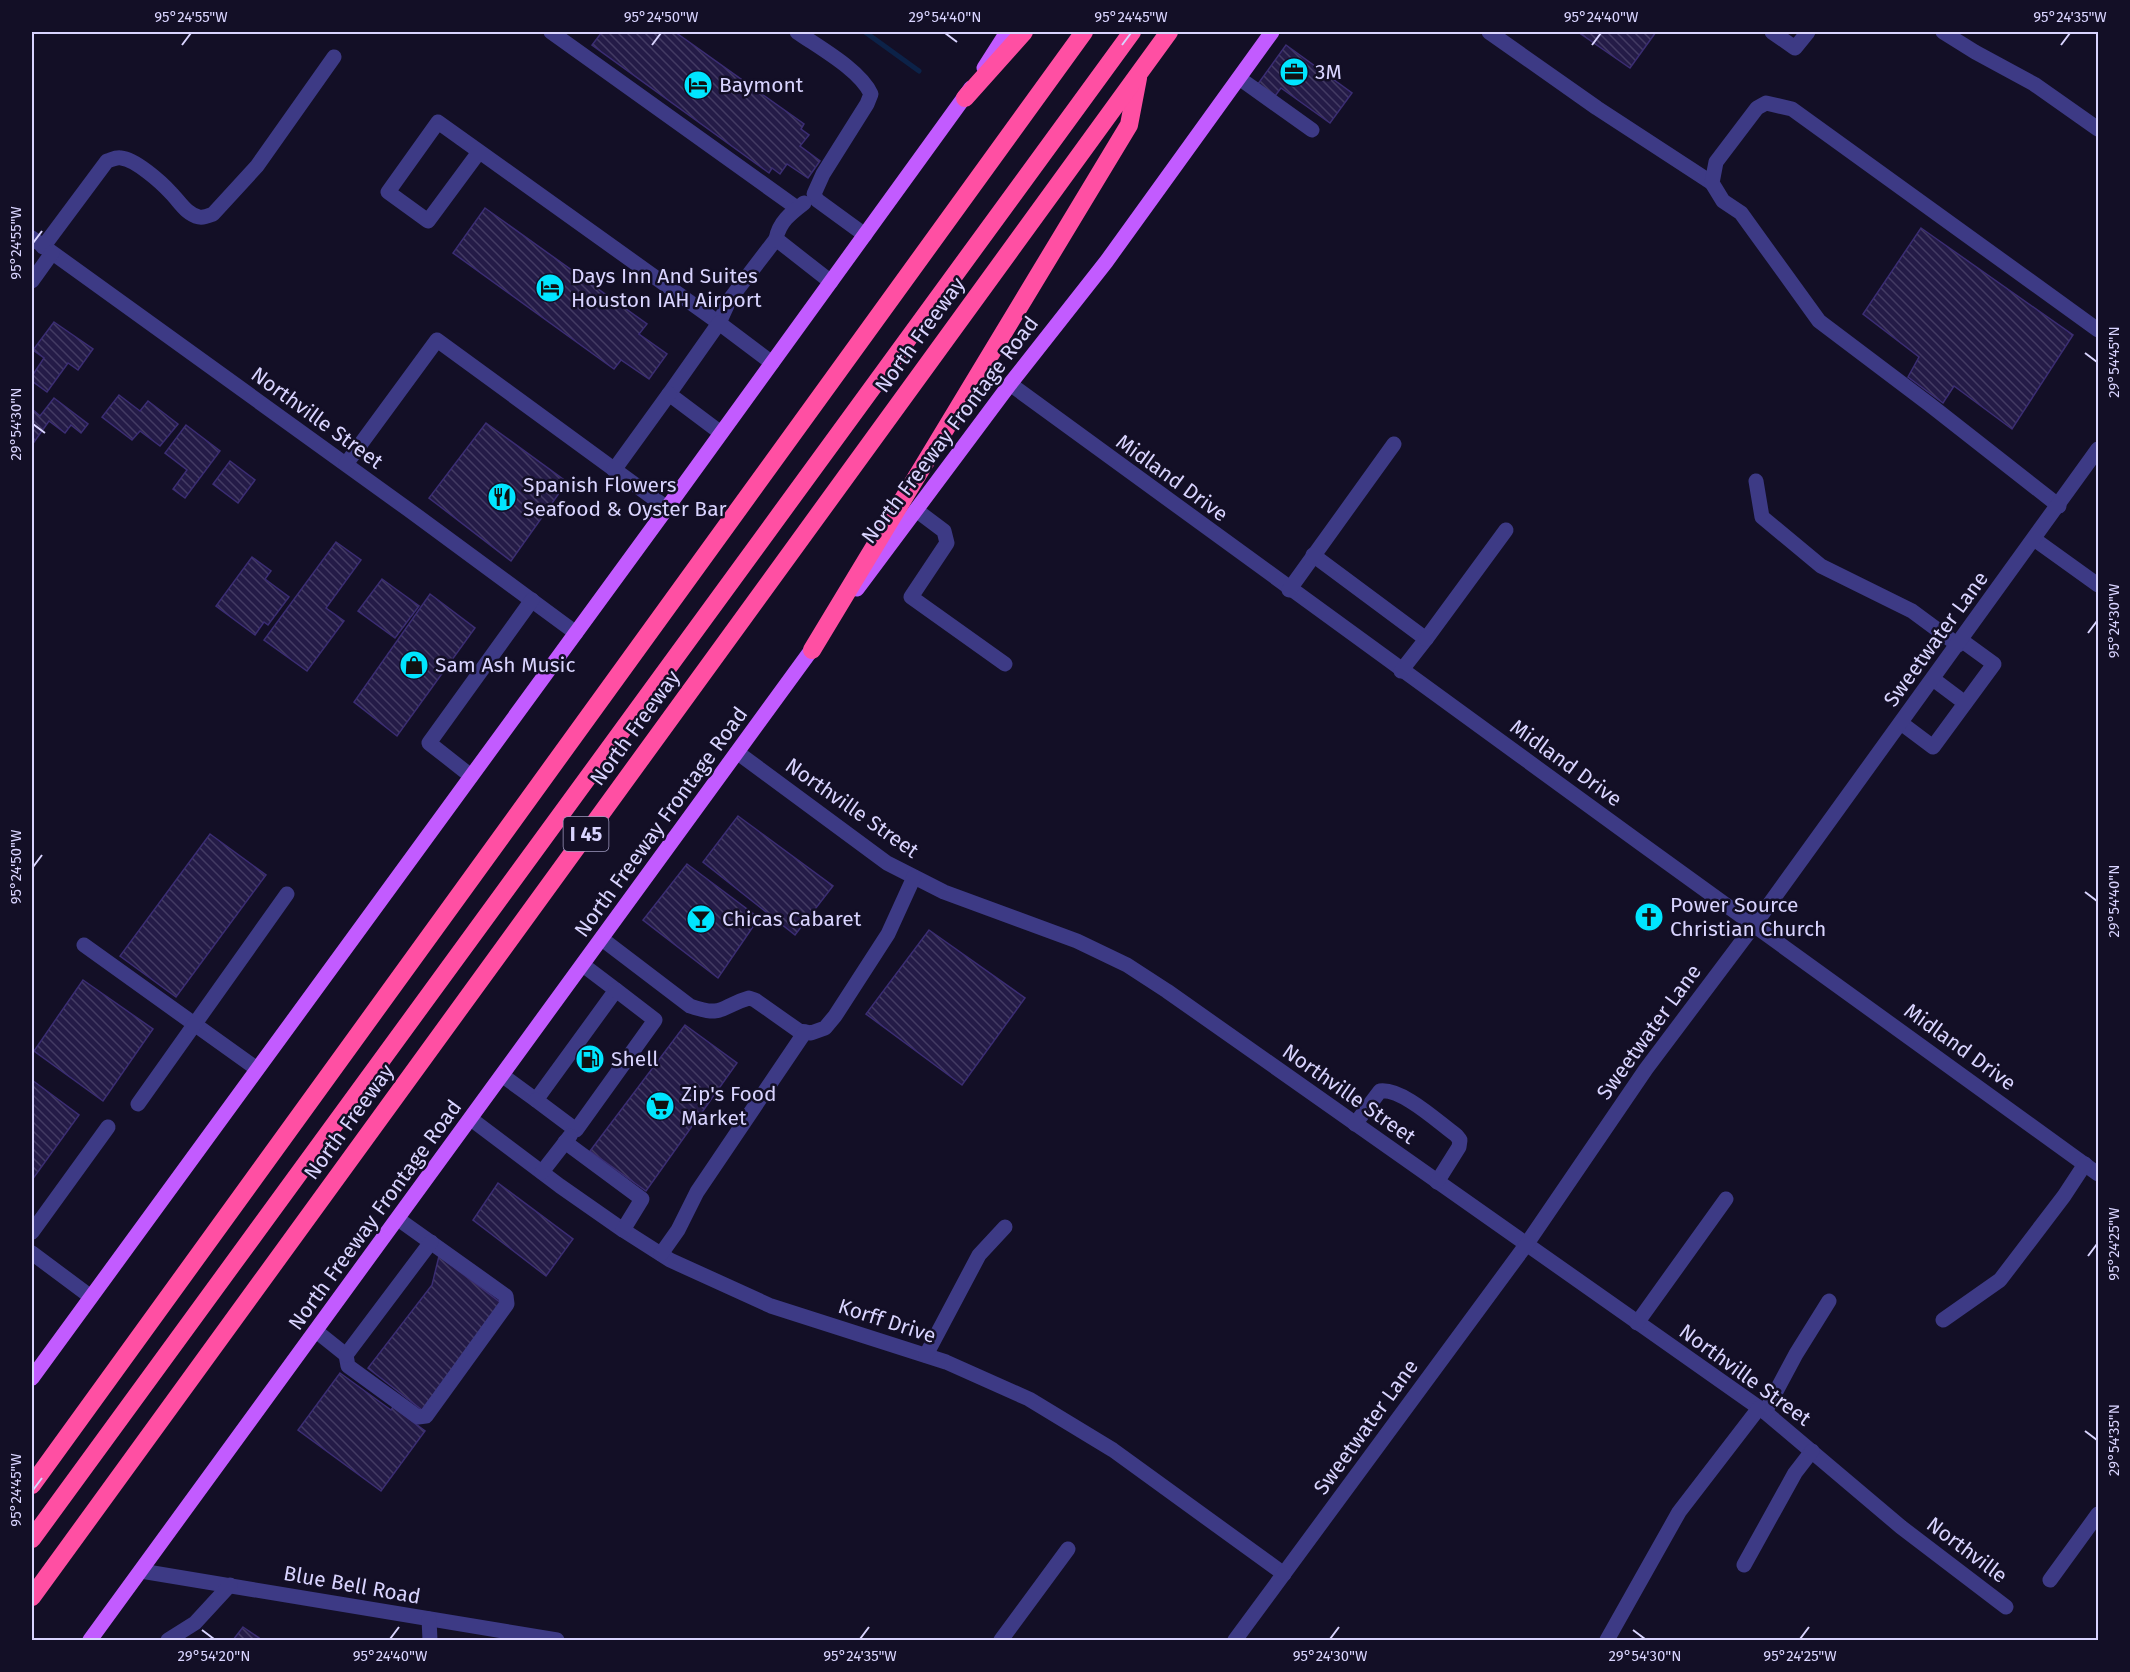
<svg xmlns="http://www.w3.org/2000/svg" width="2130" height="1672" viewBox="0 0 2130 1672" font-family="'Fira Sans',sans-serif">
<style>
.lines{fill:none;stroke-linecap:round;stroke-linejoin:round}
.stream{stroke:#0c2248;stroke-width:5}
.building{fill:url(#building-back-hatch);stroke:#3b2d73;stroke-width:1.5}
.minor{stroke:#3d3a85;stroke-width:15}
.major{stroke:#c25bff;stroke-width:15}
.highway{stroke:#ff4fa3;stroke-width:18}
.ticks{fill:none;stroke:#d9d4ff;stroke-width:2}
.labels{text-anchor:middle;stroke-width:5;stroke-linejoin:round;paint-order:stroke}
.shield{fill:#130f26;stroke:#9e99be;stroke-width:1.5}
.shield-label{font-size:20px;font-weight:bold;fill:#d9d4ff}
.poi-label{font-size:21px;fill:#d9d4ff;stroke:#130f26;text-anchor:start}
.street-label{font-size:21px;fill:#d9d4ff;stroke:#130f26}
.neatline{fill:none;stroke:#d9d4ff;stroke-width:2}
.ticks-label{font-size:15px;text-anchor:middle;fill:#d9d4ff}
</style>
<defs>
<pattern id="building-back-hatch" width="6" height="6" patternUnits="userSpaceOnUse" patternTransform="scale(1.5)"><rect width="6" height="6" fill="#241b47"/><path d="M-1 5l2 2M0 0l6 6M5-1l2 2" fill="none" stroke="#433b63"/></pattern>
</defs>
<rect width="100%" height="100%" fill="#130f26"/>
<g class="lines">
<path class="stream" d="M 865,32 L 919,71"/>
</g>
<g class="building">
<path d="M 602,32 L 675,32 L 804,124 L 801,129 L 809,135 L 800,146 L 820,161 L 808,178 L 787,164 L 780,174 L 772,168 L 769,173 L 592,45 Z"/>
<path d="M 1578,32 L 1656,32 L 1630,68 Z"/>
<path d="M 1286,45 L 1352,93 L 1330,123 L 1281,88 L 1272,100 L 1255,88 Z"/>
<path d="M 485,208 L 647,324 L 639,334 L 667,354 L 649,379 L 621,360 L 614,369 L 453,253 Z"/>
<path d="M 1921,228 L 2073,335 L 2012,429 L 1954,386 L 1943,403 L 1908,377 L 1919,357 L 1863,314 Z"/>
<path d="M 54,322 L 93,349 L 78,370 L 68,363 L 47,392 L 32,381 L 32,376 L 44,358 L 33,350 Z"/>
<path d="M 119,395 L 140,411 L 148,401 L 178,424 L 160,446 L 140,431 L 132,440 L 102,417 Z"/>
<path d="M 54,398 L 88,424 L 81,433 L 71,425 L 65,433 L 49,421 L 32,445 L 32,409 L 40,416 Z"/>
<path d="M 486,423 L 567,482 L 511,561 L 429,498 Z"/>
<path d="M 186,425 L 220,451 L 185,498 L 173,489 L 187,470 L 165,453 Z"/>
<path d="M 230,461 L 255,480 L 238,503 L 213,484 Z"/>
<path d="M 336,542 L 361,560 L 326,608 L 344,621 L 307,671 L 264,640 Z"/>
<path d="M 252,557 L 271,571 L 265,579 L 289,597 L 268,625 L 264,622 L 255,635 L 216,606 Z"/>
<path d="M 382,579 L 419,606 L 395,638 L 358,611 Z"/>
<path d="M 430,594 L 475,628 L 397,736 L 354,702 Z"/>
<path d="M 738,816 L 833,886 L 795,935 L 703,862 Z"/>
<path d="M 210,834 L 266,875 L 176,997 L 120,956 Z"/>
<path d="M 687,864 L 759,918 L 718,978 L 643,920 Z"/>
<path d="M 929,930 L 1025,998 L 962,1085 L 866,1014 Z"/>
<path d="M 83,980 L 153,1029 L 103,1101 L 34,1051 Z"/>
<path d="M 685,1025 L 737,1063 L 646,1191 L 590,1151 Z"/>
<path d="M 32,1080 L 79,1115 L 32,1180 Z"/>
<path d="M 498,1183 L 573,1239 L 546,1276 L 473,1220 Z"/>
<path d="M 439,1256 L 501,1303 L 422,1410 L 368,1368 L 432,1285 Z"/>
<path d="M 340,1373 L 391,1410 L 393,1407 L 425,1431 L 381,1491 L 298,1430 Z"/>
<path d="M 243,1627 L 262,1640 L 233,1640 Z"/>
</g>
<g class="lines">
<g class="minor">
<path d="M 551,32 L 797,208"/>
<path d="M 797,32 C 820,48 860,70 871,94 L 867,104 L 823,174 L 814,194 L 817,200 L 865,235"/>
<path d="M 1489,32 L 1597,108 L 1712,183"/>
<path d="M 1772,32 L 1795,48 L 1808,32"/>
<path d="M 1943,32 L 1975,52 L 2034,84 L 2098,129"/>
<path d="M 1239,78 L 1312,130"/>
<path d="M 479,152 L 428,221 L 388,192 L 438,122 L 719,323 L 730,299 L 776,239"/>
<path d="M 804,203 C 791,213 779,222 776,239 L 831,282"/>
<path d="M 32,238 L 409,510 L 576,633"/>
<path d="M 43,247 L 107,161 C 111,160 116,157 121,158 C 135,159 161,182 171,193 C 180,202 186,214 199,217 C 204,218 208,216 213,214 L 257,166 L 334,57"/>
<path d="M 32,281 L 52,253"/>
<path d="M 1010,384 C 1371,650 1735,911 2098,1174"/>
<path d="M 721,433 L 669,394 L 719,323 L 772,363"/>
<path d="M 346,464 L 437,340 L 667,508"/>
<path d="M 614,470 L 669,394"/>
<path d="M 1756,481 L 1762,517 L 1821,566 L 1912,611 L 1958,645"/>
<path d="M 2059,506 L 1929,404 L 1819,321 L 1741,213 L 1723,201 L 1712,183 L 1716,162 L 1757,108 L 1766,103 L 1792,109 L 2098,330"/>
<path d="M 916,510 L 944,531 L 947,543 L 911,597 L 1005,664"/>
<path d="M 2034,539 L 2098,585"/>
<path d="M 1313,555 L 1426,639 L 1401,671"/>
<path d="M 1289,590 L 1394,444"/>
<path d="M 1426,639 L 1506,530"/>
<path d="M 1933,679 L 1965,703"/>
<path d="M 1901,723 L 1933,747 L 1994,664 L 1961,640"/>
<path d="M 738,753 L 887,863 L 944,892 L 1077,941 L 1127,965 L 1167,991 L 1765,1412 L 1901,1527 L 2006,1607"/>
<path d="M 471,776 L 429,743 L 532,600"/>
<path d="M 602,939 L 690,1006 C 725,1018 720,1006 749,998 L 755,1000 L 799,1031 L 811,1033 L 825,1028 L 835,1016 L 888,934 L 914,877"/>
<path d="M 84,945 L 257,1069"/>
<path d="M 503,1076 L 536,1100 L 616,990 L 583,965"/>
<path d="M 536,1100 L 576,1130 L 655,1020 L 616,990"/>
<path d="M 138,1104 L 287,894"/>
<path d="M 471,1119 L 560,1186 L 623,1230 L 670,1260 L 771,1306 L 946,1362 L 1029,1399 L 1113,1450 L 1284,1574"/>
<path d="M 1355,1124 L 1380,1091 C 1402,1088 1438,1122 1456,1135 L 1460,1140 L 1459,1147 L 1437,1182"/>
<path d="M 565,1142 L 642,1199 L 623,1230"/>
<path d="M 542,1172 L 570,1136"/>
<path d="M 32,1232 L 108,1127"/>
<path d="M 32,1253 L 91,1297"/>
<path d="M 661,1254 L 678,1230 L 697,1192 L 805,1032"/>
<path d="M 1943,1320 L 2000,1280 L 2064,1196 L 2085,1164"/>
<path d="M 1637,1323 L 1726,1199"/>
<path d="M 316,1331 L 346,1355 L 348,1366 L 418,1417 L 426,1416 L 507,1304 L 506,1296 L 398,1219"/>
<path d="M 346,1355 L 431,1242"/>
<path d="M 926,1355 L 979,1255 L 1005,1227"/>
<path d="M 1765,1412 L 1796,1354 L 1829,1301"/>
<path d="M 1744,1565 L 1795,1473 L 1812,1451"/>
<path d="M 141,1571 L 557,1640"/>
<path d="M 2050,1580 L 2098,1514"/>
<path d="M 429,1619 L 430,1640"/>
<path d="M 168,1640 L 195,1623 L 230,1585"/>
<path d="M 1001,1640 L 1068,1549"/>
<path d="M 1235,1640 L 1526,1245 L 1646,1069 L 1755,924 L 2098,449"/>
<path d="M 1607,1640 L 1679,1512 L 1759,1408"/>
</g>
<g class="major">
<path d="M 984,68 L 1007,32"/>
<path d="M 857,589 L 1010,384 L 1106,262 L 1272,32"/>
<path d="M 32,1378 L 667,508 L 971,88"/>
<path d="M 90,1640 L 818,641"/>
</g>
<g class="highway">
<path d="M 965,98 L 1024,32"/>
<path d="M 812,650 L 1129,125 L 1138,78"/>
<path d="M 32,1485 L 1084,32"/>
<path d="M 32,1539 L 1132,32"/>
<path d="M 32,1597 L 1169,32"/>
</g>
</g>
<path class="ticks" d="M 945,33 L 957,42M 182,45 L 191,33M 652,45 L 661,33M 1122,45 L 1131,33M 1592,45 L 1601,33M 2061,45 L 2070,33M 33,243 L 42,231M 2085,353 L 2097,362M 33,424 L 45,433M 2088,633 L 2097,621M 33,867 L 42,855M 2085,892 L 2097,901M 2088,1256 L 2097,1244M 2085,1431 L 2097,1440M 33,1490 L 42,1478M 202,1630 L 214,1639M 1633,1630 L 1645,1639M 390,1639 L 399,1627M 860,1639 L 869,1627M 1330,1639 L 1339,1627M 1800,1639 L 1809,1627"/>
<defs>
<g id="office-disc" transform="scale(1.5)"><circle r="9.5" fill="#00e5ff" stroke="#130f26"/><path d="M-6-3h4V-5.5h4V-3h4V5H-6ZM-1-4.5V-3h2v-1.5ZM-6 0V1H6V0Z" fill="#111"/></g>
<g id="hotel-disc" transform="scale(1.5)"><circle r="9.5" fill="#00e5ff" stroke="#130f26"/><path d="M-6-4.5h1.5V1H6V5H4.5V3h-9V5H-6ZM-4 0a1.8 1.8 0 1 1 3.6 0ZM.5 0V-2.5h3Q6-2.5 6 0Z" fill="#111"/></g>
<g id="restaurant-disc" transform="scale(1.5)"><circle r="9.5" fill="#00e5ff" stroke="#130f26"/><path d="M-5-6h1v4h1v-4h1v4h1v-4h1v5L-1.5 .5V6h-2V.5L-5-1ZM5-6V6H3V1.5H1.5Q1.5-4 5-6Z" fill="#111"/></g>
<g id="shop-disc" transform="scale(1.5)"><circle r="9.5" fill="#00e5ff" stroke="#130f26"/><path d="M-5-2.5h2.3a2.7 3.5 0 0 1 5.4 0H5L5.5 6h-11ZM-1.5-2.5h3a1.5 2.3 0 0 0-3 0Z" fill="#111"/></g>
<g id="church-disc" transform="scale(1.5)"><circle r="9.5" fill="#00e5ff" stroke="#130f26"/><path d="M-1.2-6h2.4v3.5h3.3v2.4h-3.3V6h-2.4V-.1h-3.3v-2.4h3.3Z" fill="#111"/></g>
<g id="bar-disc" transform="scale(1.5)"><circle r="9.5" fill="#00e5ff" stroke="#130f26"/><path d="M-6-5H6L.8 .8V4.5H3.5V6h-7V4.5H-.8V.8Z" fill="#111"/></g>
<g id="fuel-disc" transform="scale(1.5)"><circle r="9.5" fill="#00e5ff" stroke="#130f26"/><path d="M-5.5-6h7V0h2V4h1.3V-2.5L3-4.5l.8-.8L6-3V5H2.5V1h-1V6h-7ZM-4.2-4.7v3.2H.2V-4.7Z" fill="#111"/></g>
<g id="supermarket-disc" transform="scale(1.5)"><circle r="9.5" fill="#00e5ff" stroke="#130f26"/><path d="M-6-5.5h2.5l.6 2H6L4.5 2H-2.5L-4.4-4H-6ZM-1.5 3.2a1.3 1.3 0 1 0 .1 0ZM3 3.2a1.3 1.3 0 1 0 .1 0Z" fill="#111"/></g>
</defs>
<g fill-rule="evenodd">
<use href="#office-disc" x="1294" y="72"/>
<use href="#hotel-disc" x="698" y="85"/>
<use href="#hotel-disc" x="550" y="288"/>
<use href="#restaurant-disc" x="502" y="497"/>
<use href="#shop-disc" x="414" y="665"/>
<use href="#church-disc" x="1649" y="917"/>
<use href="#bar-disc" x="701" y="919"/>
<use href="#fuel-disc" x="590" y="1059"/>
<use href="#supermarket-disc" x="660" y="1106"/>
</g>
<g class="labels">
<rect class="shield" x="563.5" y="817" width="45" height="34" rx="4.5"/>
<g class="shield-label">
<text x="586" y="841">I 45</text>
</g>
<g class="poi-label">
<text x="1315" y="79">3M</text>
<text x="719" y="92">Baymont</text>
<text x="571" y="283">Days Inn And Suites<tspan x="571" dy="24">Houston IAH Airport</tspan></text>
<text x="523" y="492">Spanish Flowers<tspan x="523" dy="24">Seafood &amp; Oyster Bar</tspan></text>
<text x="435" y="672">Sam Ash Music</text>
<text x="1670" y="912">Power Source<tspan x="1670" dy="24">Christian Church</tspan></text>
<text x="722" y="926">Chicas Cabaret</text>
<text x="611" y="1066">Shell</text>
<text x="681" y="1101">Zip's Food<tspan x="681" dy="24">Market</tspan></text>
</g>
<g class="street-label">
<text transform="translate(920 335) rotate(-54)" y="7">North Freeway</text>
<text transform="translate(317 418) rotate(36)" y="7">Northville Street</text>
<text transform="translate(950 430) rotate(-53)" y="7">North Freeway Frontage Road</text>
<text transform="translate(1172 478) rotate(36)" y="7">Midland Drive</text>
<text transform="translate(1936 639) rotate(-54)" y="7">Sweetwater Lane</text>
<text transform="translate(635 728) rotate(-54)" y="7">North Freeway</text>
<text transform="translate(1566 763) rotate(36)" y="7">Midland Drive</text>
<text transform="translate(852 808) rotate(35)" y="7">Northville Street</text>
<text transform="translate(661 822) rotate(-54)" y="7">North Freeway Frontage Road</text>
<text transform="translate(1649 1032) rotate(-54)" y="7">Sweetwater Lane</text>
<text transform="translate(1960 1047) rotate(36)" y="7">Midland Drive</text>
<text transform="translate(1349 1094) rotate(35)" y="7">Northville Street</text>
<text transform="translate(349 1122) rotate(-54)" y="7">North Freeway</text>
<text transform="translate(375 1215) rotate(-54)" y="7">North Freeway Frontage Road</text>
<text transform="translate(887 1321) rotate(18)" y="7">Korff Drive</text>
<text transform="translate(1745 1375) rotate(36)" y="7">Northville Street</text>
<text transform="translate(1366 1427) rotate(-54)" y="7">Sweetwater Lane</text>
<text transform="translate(1967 1550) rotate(37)" y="7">Northville</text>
<text transform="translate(352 1585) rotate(10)" y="7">Blue Bell Road</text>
</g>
</g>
<rect width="2130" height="1672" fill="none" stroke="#130f26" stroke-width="66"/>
<rect x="33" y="33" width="2064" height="1606" class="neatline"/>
<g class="ticks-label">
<text x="191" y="22">95°24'55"W</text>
<text x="661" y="22">95°24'50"W</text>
<text x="945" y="22">29°54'40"N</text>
<text x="1131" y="22">95°24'45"W</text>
<text x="1601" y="22">95°24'40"W</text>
<text x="2070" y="22">95°24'35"W</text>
<text transform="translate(16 243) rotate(-90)" y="5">95°24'55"W</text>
<text transform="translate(2114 362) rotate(-90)" y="5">29°54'45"N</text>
<text transform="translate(16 424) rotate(-90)" y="5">29°54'30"N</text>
<text transform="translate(2114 621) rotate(-90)" y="5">95°24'30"W</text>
<text transform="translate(16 867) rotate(-90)" y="5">95°24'50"W</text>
<text transform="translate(2114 901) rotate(-90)" y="5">29°54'40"N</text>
<text transform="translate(2114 1244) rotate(-90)" y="5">95°24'25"W</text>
<text transform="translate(2114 1440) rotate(-90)" y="5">29°54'35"N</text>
<text transform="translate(16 1490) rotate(-90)" y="5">95°24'45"W</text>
<text x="214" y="1661">29°54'20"N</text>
<text x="390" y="1661">95°24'40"W</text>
<text x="860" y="1661">95°24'35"W</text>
<text x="1330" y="1661">95°24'30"W</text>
<text x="1645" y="1661">29°54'30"N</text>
<text x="1800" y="1661">95°24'25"W</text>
</g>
</svg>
